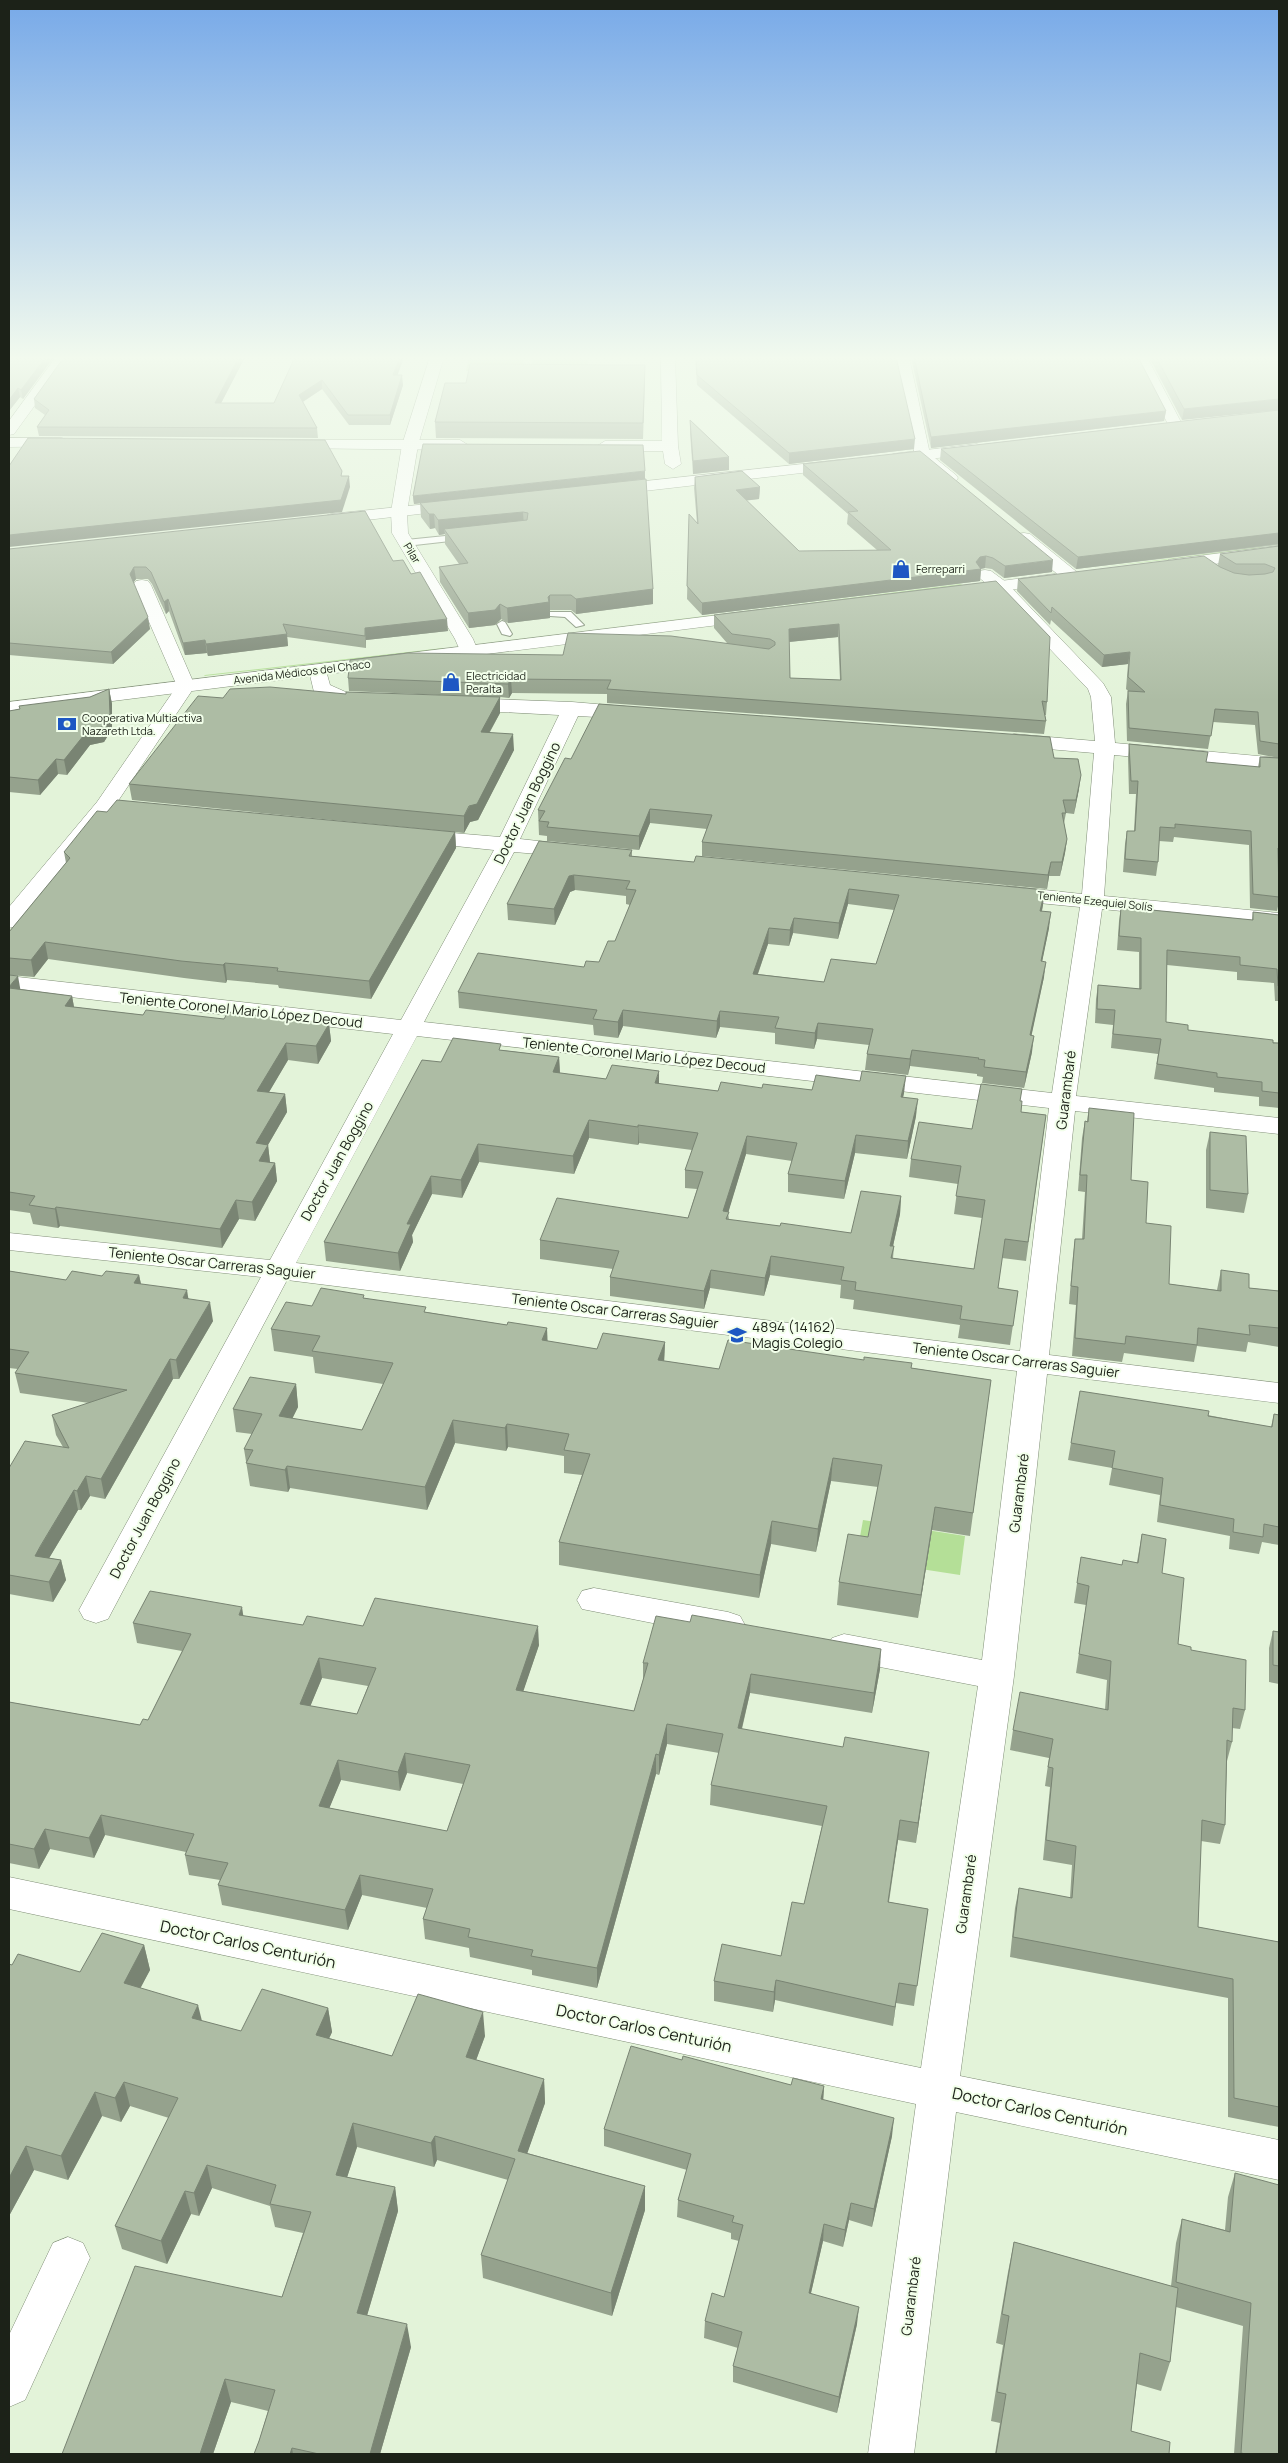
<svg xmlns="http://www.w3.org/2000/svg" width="1288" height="2463" viewBox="0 0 1288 2463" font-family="Manrope,sans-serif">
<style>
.green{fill:#b4df97}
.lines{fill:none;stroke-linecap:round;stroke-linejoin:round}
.lane-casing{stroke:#808e77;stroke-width:2}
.street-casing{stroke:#808e77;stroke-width:1}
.secondary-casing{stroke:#808e77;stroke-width:1}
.primary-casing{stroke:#808e77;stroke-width:1}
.lane{fill:#fff;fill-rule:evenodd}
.street{fill:#fff;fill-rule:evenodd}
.secondary{fill:#fff;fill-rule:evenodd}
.primary{fill:#fff;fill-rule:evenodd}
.wall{fill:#95a28d;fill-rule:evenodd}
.shaded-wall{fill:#798473}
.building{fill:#adbca4;stroke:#798473;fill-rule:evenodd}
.labels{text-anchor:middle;stroke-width:4;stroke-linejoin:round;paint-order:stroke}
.far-street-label{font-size:11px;fill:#1c2218;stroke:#f2ffea}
.far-poi-label{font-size:11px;fill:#1c2218;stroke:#f2ffea;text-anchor:start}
.street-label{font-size:14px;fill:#1c2218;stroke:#f2ffea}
.poi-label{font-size:14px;fill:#1c2218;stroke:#f2ffea;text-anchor:start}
.near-street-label{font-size:16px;fill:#1c2218;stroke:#f2ffea}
</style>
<rect width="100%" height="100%" fill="#e3f3d9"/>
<g class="green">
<path d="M 469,357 L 524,357 L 522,371 L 466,371 Z"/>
<path d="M 533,357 L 589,357 L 587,372 L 531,371 Z"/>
<path d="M 1260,547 L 1262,549 L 1085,569 L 1086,569 Z"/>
<path d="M 960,584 L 963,585 L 486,643 L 487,643 Z"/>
<path d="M 443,648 L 445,649 L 204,676 L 205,675 Z"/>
<path d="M 863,1520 L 965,1536 L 960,1575 L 856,1559 Z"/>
</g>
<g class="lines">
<g class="lane-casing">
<g id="lane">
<path d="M 465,534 L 468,535 L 468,539 L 406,546 L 401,543 L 406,540 Z"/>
<path d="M 550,612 L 571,612 L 584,625 L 576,627 L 565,617 L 550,616 Z"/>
<path d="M 502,621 L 505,622 L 512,634 L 510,636 L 502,634 L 497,624 Z"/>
</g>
</g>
<g class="street-casing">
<g id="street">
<path d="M 56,357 L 70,357 L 14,434 L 9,435 L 9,421 Z"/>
<path d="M 661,357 L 675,357 L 678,446 L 681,464 L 673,469 L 665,464 L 663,451 L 605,451 L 597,446 L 605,441 L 662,441 Z"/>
<path d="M 1133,357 L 1147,357 L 1183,426 L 1181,429 L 1171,429 L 1169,426 Z"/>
<path d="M 62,438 L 67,440 L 70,443 L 67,446 L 9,447 L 9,438 Z"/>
<path d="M 290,440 L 460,440 L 468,445 L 460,450 L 285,448 L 282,445 L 285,442 Z"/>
<path d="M 977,444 L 982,446 L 985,449 L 982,452 L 893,464 L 885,459 L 893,454 Z"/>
<path d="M 840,460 L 845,462 L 848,465 L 845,468 L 609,495 L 601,490 L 609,485 Z"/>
<path d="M 457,501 L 463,503 L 465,506 L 463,509 L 331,524 L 325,522 L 323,519 L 325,516 L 331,514 Z"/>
<path d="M 985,570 L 991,571 L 1006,582 L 1103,683 L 1111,697 L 1115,743 L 1279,758 L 1279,770 L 1114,755 L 1104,896 L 1279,913 L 1279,927 L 1102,909 L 1076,1096 L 1279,1118 L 1279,1134 L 1075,1111 L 1049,1355 L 1279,1383 L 1279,1403 L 1047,1374 L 1014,1676 L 960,2076 L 1279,2140 L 1279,2180 L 956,2112 L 914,2454 L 868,2454 L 916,2104 L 9,1909 L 9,1877 L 921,2068 L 978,1686 L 844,1660 L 832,1656 L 827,1647 L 832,1638 L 844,1634 L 982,1660 L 1017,1371 L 287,1280 L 108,1619 L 96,1623 L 84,1619 L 79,1610 L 261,1277 L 9,1250 L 9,1233 L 270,1260 L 393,1034 L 9,990 L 9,976 L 401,1020 L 494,850 L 417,842 L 409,841 L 406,836 L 409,831 L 417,830 L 500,837 L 559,715 L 463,710 L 456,708 L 453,704 L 456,700 L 463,698 L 572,702 L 632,707 L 639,709 L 642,713 L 639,717 L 632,719 L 578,716 L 520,839 L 574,845 L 582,846 L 585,851 L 582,856 L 574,857 L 514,852 L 424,1022 L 1052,1093 L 1080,907 L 1007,900 L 999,898 L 996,893 L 999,888 L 1007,886 L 1082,894 L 1094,753 L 1014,746 L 1007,744 L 1004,740 L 1007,736 L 1014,734 L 1095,741 L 1091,697 L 1088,689 L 994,590 L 976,575 L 979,571 ZM 417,1036 L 1049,1108 L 1020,1351 L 296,1263 Z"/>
<path d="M 142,580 L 148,581 L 151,585 L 195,686 L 118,801 L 155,806 L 158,810 L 155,814 L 148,816 L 109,813 L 17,926 L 9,928 L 9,907 L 97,802 L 177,686 L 133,585 L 136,581 Z"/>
<path d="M 318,665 L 325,667 L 330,685 L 348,693 L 370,697 L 373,701 L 370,705 C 352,710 330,701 314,692 L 309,671 L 311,667 Z"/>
<path d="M 594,1588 L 728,1612 L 740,1616 L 745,1625 L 740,1634 L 728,1638 L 582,1609 L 577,1600 L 582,1591 Z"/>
<path d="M 68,2237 L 83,2243 L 90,2258 L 25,2400 L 9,2407 L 9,2335 L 53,2243 Z"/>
</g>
</g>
<g class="secondary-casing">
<g id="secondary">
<path d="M 430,357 L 444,357 L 418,445 L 407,512 L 408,533 L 473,639 L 478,651 L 476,655 L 462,655 L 455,639 L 392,533 L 391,512 L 402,445 Z"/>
<path d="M 895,357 L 909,357 L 930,454 L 956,475 L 958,478 L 956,481 L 944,481 L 915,456 Z"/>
<path d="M 1024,533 L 1030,534 L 1078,573 L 1081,577 L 1078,581 L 1066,581 L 1018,542 L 1016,538 L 1018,534 Z"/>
</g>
</g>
<g class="primary-casing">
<g id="primary">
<path d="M 1279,546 L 1279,556 L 1174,569 L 1168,568 L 1165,564 L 1168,560 L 1174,559 Z"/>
<path d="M 1055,574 L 1061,575 L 1064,579 L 1061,583 L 963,596 L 957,595 L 954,591 L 957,587 L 963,586 Z"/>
<path d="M 752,611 L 758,612 L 761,616 L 758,620 L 9,714 L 9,702 Z"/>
</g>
</g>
<use href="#lane" class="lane"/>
<use href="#street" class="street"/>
<use href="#secondary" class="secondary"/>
<use href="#primary" class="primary"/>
</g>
<g class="wall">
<path d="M 9,357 L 54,357 L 23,399 L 20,397 L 9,411 Z"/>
<path d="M 64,357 L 404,357 L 397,375 L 403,385 L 390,425 L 349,425 L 322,389 L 303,402 L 317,428 L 318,438 L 39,436 L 37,427 L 45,415 L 35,408 L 34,399 ZM 244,359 L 294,359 L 274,403 L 221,403 Z"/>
<path d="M 695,357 L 896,357 L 914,449 L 789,464 L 697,385 Z"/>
<path d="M 911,357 L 1138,357 L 1166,411 L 1164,421 L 931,448 Z"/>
<path d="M 1149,357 L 1279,357 L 1182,420 Z"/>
<path d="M 645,380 L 643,439 L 436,438 L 435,422 L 466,383 Z"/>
<path d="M 1279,410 L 1279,545 L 1076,569 L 940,460 L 941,449 Z"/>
<path d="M 690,420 L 729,457 L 729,470 L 693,474 L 690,433 Z"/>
<path d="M 803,464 L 1052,572 L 1004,578 L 992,569 L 985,568 L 981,569 L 980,581 L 702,615 L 687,599 L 689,514 L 697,523 L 694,488 L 695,477 L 760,487 L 759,499 L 746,500 L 799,551 L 877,550 L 847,524 L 848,514 L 803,475 Z"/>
<path d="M 645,479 L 653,604 L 576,614 L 571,610 L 550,610 L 550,618 L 508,623 L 501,619 L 495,625 L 469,628 L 440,582 L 439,567 L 459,564 L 445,544 L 445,534 L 439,535 L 435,528 L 430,529 L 421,517 L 420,503 L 414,504 L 413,496 Z"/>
<path d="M 1279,546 L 1279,758 L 1258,754 L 1255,725 L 1213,722 L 1208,749 L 1127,741 L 1126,704 L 1128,691 L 1126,689 L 1128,664 L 1102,667 L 1051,620 L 1050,625 L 1017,591 L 1018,579 L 1218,565 L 1220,554 Z"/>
<path d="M 9,549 L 393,561 L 411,574 L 448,631 L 366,640 L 366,648 L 287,637 L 288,646 L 208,656 L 207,653 L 185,655 L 169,611 L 166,614 L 152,584 L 148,579 L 136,579 L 133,583 L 150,629 L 113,664 L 9,655 Z"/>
<path d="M 996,581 L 1047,702 L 1046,715 L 1045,715 L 1046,721 L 1044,734 L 607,703 L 607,694 L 512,693 L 509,698 L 500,697 L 500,713 L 490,732 L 514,750 L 478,820 L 470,822 L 464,833 L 132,800 L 129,784 L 223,698 L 346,694 L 485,697 L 349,691 L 348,678 L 563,655 L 727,643 L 714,628 L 714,615 ZM 838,637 L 840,680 L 790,678 L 789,642 Z"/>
<path d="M 109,689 L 112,704 L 112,729 L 104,742 L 90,745 L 67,775 L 58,774 L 40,795 L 9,792 L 9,711 L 90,697 Z"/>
<path d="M 1129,744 L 1206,762 L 1258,767 L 1260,757 L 1279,758 L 1279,902 L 1277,911 L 1250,908 L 1249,845 L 1174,837 L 1173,842 L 1159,841 L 1158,862 L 1156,876 L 1123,872 L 1125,844 L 1127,831 L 1134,831 L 1136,794 L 1129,794 L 1128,757 Z"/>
<path d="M 1054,758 L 1079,789 L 1074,814 L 1066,813 L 1064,823 L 1067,839 L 1065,853 L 1060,876 L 1049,876 L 1047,889 L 702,856 L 702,842 L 707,829 L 650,823 L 639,850 L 547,841 L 547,836 L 539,835 L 538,810 L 571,759 Z"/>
<path d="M 107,812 L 455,832 L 456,848 L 371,999 L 279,988 L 278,985 L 227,980 L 226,983 L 184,978 L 48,959 L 34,977 L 9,975 L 20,989 L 72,996 L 74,1007 L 143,1015 L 329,1024 L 331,1041 L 318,1064 L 288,1060 L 269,1092 L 285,1094 L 287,1112 L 268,1145 L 270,1162 L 275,1163 L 277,1181 L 255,1221 L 239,1219 L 222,1248 L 60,1226 L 58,1228 L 33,1224 L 30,1213 L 9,1210 L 9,932 L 66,863 L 64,852 Z"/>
<path d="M 632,850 L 632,856 L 1043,905 L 1042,911 L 1049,928 L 1042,961 L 1044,977 L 1031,1036 L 1032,1052 L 1024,1088 L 982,1083 L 983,1077 L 977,1076 L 977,1074 L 910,1066 L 908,1075 L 865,1070 L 867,1054 L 869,1045 L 817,1039 L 814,1049 L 775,1044 L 775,1033 L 720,1027 L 716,1038 L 623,1026 L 618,1038 L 594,1035 L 593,1025 L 459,1008 L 458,992 L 584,967 L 599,962 L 615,941 L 630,905 L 626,904 L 626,896 L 575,890 L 570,892 L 555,925 L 508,920 L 507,904 ZM 848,904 L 894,910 L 876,964 L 824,982 L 758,974 L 768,944 L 789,946 L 793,933 L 838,939 Z"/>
<path d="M 1121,907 L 1252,920 L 1253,912 L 1279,915 L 1279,1001 L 1275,1001 L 1274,983 L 1237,980 L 1237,972 L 1167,965 L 1166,1022 L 1188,1030 L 1279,1043 L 1279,1108 L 1259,1106 L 1259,1097 L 1214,1092 L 1214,1088 L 1154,1079 L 1158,1054 L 1111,1048 L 1113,1025 L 1095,1023 L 1096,999 L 1098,985 L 1139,989 L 1139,952 L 1117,950 L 1119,921 Z"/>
<path d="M 502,1050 L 559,1057 L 560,1073 L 606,1079 L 659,1084 L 718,1091 L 762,1088 L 904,1093 L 903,1097 L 916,1116 L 907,1159 L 855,1153 L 844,1199 L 788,1192 L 788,1174 L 792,1161 L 746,1154 L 728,1212 L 729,1220 L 780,1226 L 851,1233 L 901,1196 L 900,1214 L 893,1246 L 894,1246 L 893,1258 L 974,1269 L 982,1218 L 954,1214 L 958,1184 L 909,1177 L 911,1159 L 972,1129 L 1021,1101 L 1021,1112 L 1046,1115 L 1026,1261 L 1002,1258 L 998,1288 L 1018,1291 L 1010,1345 L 958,1338 L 960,1325 L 853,1309 L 854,1300 L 840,1298 L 841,1285 L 770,1275 L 764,1296 L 710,1288 L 704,1309 L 610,1296 L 610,1277 L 613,1269 L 540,1259 L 540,1240 L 688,1218 L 697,1189 L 685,1188 L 685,1170 L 692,1150 L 639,1143 L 638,1145 L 589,1138 L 574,1174 L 479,1162 L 462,1198 L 432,1194 L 412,1235 L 413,1242 L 400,1271 L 326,1261 L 324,1242 L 441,1062 Z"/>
<path d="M 1089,1108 L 1131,1180 L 1146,1223 L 1169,1284 L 1217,1290 L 1221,1270 L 1249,1288 L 1279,1291 L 1279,1347 L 1248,1342 L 1246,1352 L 1197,1346 L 1194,1362 L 1124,1353 L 1122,1362 L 1072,1356 L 1076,1305 L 1069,1304 L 1073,1256 L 1075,1239 L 1082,1239 L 1085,1192 L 1078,1191 L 1082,1138 L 1085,1121 L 1087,1121 Z"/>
<path d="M 1210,1132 L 1248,1194 L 1244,1213 L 1206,1208 L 1206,1150 Z"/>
<path d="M 9,1271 L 66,1280 L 102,1276 L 139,1275 L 141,1284 L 188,1298 L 213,1321 L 179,1379 L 173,1379 L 105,1499 L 90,1496 L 81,1510 L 78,1510 L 49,1558 L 61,1560 L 66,1580 L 53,1602 L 9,1594 L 9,1468 L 63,1447 L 56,1435 L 52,1415 L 89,1403 L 20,1393 L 15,1373 L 18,1369 L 9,1368 Z"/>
<path d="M 365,1298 L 426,1312 L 507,1325 L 547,1328 L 547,1341 L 597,1349 L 665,1342 L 664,1361 L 719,1369 L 912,1368 L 991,1380 L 970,1536 L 932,1530 L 918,1618 L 837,1605 L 839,1582 L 868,1537 L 878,1487 L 831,1481 L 816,1552 L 771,1544 L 759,1598 L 559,1565 L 559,1542 L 582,1475 L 564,1473 L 564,1456 L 508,1447 L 506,1451 L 455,1443 L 427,1510 L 290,1488 L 288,1492 L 250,1486 L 244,1449 L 252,1434 L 236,1432 L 233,1409 L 296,1384 L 298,1407 L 292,1419 L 362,1430 L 383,1384 L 315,1373 L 313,1357 L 274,1351 L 271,1329 L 312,1306 Z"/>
<path d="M 1080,1391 L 1271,1427 L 1274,1414 L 1279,1415 L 1279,1545 L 1262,1542 L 1259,1554 L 1229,1549 L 1230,1536 L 1157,1522 L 1160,1495 L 1109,1485 L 1112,1468 L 1068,1460 Z"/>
<path d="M 1142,1534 L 1162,1573 L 1178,1644 L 1191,1650 L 1245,1710 L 1240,1729 L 1232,1728 L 1232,1742 L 1227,1761 L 1225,1825 L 1220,1844 L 1201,1841 L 1198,1927 L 1279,1942 L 1279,2127 L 1228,2117 L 1228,1998 L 1010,1957 L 1015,1908 L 1019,1888 L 1070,1898 L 1072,1865 L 1043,1860 L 1050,1787 L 1045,1786 L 1049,1758 L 1010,1750 L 1013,1730 L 1105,1710 L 1107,1680 L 1076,1673 L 1086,1605 L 1074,1603 L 1081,1557 L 1122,1565 L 1137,1562 Z"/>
<path d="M 244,1616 L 303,1625 L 363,1626 L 539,1645 L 523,1691 L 634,1711 L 643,1680 L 643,1663 L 880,1669 L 872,1713 L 750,1693 L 742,1729 L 926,1772 L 916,1843 L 898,1840 L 889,1902 L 928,1909 L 914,2006 L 896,2003 L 893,2026 L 775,2000 L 773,2012 L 714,2001 L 714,1981 L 781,1956 L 804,1904 L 822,1826 L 710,1805 L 711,1785 L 719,1753 L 667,1744 L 659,1775 L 656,1774 L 597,1988 L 532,1975 L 532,1970 L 470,1957 L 469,1948 L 425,1939 L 423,1919 L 427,1908 L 362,1895 L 348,1930 L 222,1905 L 218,1885 L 220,1880 L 189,1875 L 185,1855 L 186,1852 L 105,1835 L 94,1858 L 50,1849 L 39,1869 L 9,1863 L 9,1702 L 140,1725 L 148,1720 L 182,1651 L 137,1643 L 133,1623 ZM 322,1678 L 368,1686 L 357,1714 L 310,1706 ZM 407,1773 L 463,1784 L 447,1831 L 329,1808 L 341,1780 L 400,1791 Z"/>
<path d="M 1273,1631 L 1279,1632 L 1279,1684 L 1269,1682 L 1269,1648 Z"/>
<path d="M 144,1945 L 150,1970 L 140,1988 L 202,2021 L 241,2031 L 328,2008 L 332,2032 L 329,2038 L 392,2056 L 485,2036 L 476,2060 L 544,2079 L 545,2103 L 527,2153 L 645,2186 L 645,2210 L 612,2316 L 483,2278 L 481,2255 L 508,2180 L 437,2160 L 434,2167 L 357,2147 L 347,2177 L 395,2187 L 398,2211 L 367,2315 L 411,2347 L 380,2454 L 254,2454 L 259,2441 L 268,2411 L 231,2402 L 213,2454 L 62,2454 L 282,2297 L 303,2233 L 275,2227 L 270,2206 L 212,2188 L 199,2216 L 191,2214 L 167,2264 L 122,2249 L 115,2226 L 169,2118 L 130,2106 L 121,2122 L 102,2116 L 68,2180 L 34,2170 L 9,2216 L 12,1965 L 80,1972 Z"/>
<path d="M 682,2060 L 791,2085 L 824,2086 L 823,2100 L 892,2136 L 872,2227 L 849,2220 L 843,2247 L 823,2241 L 811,2293 L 857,2324 L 837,2413 L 733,2382 L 733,2366 L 738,2348 L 704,2338 L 705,2321 L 724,2297 L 739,2241 L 731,2239 L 731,2233 L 677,2217 L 678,2200 L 687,2170 L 604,2146 L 604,2129 Z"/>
<path d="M 1235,2173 L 1279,2454 L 1234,2454 L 1243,2326 L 1176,2307 L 1170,2362 L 1161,2391 L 1137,2384 L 1131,2431 L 1169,2454 L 995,2454 L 1000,2423 L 991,2421 L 1003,2345 L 996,2343 L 1008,2272 L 1014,2242 L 1171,2286 L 1176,2243 L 1182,2219 L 1225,2230 L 1228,2197 Z"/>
</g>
<g class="shaded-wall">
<path d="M 46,357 L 54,357 L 23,399 L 21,390 Z"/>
<path d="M 239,357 L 244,357 L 244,359 L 216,413 L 215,403 Z"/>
<path d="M 400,357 L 404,357 L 394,385 L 393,375 Z"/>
<path d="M 402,375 L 403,385 L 390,425 L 390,415 Z"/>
<path d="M 322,380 L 322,389 L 299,404 L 299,395 Z"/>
<path d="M 18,388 L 20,397 L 9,411 L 9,400 Z"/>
<path d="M 1279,399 L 1279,410 L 1182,420 L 1184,409 Z"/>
<path d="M 1166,411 L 1164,421 L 931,448 L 931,437 Z"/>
<path d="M 915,439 L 914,449 L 789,464 L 789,453 Z"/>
<path d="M 729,457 L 729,470 L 693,474 L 693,461 Z"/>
<path d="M 645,471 L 645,479 L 414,504 L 413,496 Z"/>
<path d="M 349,476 L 350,487 L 342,512 L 9,547 L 9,535 Z"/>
<path d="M 760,487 L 759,499 L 735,502 L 736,490 Z"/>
<path d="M 523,512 L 524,526 L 444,529 L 445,534 L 439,535 L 438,520 Z"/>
<path d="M 429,514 L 434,514 L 435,528 L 430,529 Z"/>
<path d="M 1279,533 L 1279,544 L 1076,569 L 1078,557 Z"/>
<path d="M 986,556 L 985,568 L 979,569 L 981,569 L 980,581 L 702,615 L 702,603 L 976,562 L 980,557 Z"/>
<path d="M 1053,560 L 1052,572 L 1004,578 L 1005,566 Z"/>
<path d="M 134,567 L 136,579 L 131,586 L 130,574 Z"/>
<path d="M 653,589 L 653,604 L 576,614 L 576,599 Z"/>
<path d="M 550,595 L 550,618 L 508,623 L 507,608 L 548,597 Z"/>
<path d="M 168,599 L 169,611 L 166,614 L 164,602 Z"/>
<path d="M 500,604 L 501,619 L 495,625 L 469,628 L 468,613 Z"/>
<path d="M 148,617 L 150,629 L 113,664 L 111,652 Z"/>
<path d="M 447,619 L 448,631 L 366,640 L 366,648 L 365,628 Z"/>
<path d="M 839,624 L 838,637 L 788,642 L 789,629 Z"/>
<path d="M 287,634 L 288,646 L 208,656 L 206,644 Z"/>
<path d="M 205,640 L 207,653 L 185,655 L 183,643 Z"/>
<path d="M 1130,652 L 1128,664 L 1102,667 L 1104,655 Z"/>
<path d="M 511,679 L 512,693 L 509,698 L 508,684 Z"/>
<path d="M 109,689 L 112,704 L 112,729 L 104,742 L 90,745 L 67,775 L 64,760 Z"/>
<path d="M 500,697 L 500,713 L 481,747 L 481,732 Z"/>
<path d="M 513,734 L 514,750 L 478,820 L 470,822 L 464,833 L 464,816 Z"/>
<path d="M 56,759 L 58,774 L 40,795 L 38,780 Z"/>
<path d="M 1081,775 L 1079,789 L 1074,814 L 1076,800 Z"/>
<path d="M 650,809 L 650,823 L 639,850 L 639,836 Z"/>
<path d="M 455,832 L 456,848 L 371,999 L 369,981 Z"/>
<path d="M 1067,839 L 1065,853 L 1060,876 L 1062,862 Z"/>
<path d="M 1051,862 L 1049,876 L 1047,889 L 1048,875 Z"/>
<path d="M 574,875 L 575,890 L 570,892 L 555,925 L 554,909 L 569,876 Z"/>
<path d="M 849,889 L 848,904 L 838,939 L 839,923 Z"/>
<path d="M 1045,890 L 1043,905 L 1038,926 L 1040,911 Z"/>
<path d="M 1051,912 L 1049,928 L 1039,977 L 1041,961 Z"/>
<path d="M 794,918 L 793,933 L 789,946 L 790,930 Z"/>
<path d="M 769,928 L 768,944 L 752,990 L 753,974 Z"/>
<path d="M 45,942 L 48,959 L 34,977 L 31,960 Z"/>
<path d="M 1046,962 L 1044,977 L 1028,1052 L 1030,1035 Z"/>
<path d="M 225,963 L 227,980 L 226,983 L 223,965 Z"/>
<path d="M 18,976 L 21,993 L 9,987 Z"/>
<path d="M 72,996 L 75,1013 L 65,1006 Z"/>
<path d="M 623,1010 L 623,1026 L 618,1038 L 618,1022 Z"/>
<path d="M 720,1011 L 720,1027 L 716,1038 L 717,1021 Z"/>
<path d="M 818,1023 L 817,1039 L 814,1049 L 815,1033 Z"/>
<path d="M 329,1024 L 331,1041 L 318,1064 L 316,1046 Z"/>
<path d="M 1034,1036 L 1032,1052 L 1024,1088 L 1026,1072 Z"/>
<path d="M 286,1043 L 288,1060 L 259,1109 L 257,1091 Z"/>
<path d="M 912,1050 L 910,1066 L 908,1075 L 910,1059 Z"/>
<path d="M 559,1057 L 560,1075 L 553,1072 Z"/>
<path d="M 659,1071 L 659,1089 L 655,1083 Z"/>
<path d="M 906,1076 L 904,1093 L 899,1114 L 901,1097 Z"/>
<path d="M 285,1094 L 287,1112 L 258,1162 L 256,1143 Z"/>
<path d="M 918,1099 L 916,1116 L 907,1159 L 908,1141 Z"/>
<path d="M 589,1120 L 589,1138 L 574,1174 L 573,1156 Z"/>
<path d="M 638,1125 L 639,1143 L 638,1145 Z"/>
<path d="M 856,1135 L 855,1153 L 844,1199 L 845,1181 Z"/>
<path d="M 747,1136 L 746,1154 L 723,1230 L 723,1211 Z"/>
<path d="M 478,1144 L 479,1162 L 462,1198 L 461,1180 Z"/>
<path d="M 268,1145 L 270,1163 L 259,1161 Z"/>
<path d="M 275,1163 L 277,1181 L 255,1221 L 252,1202 Z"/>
<path d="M 431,1176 L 432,1194 L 412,1235 L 413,1242 L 400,1271 L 398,1253 L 407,1224 Z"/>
<path d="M 901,1196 L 900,1214 L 889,1264 L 890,1246 Z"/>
<path d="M 236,1200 L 239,1219 L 222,1248 L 220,1229 Z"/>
<path d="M 56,1207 L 60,1226 L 58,1228 L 55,1209 Z"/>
<path d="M 771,1256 L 770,1275 L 764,1296 L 765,1278 Z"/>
<path d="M 711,1270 L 710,1288 L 704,1309 L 704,1291 Z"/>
<path d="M 139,1275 L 143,1294 L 134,1283 Z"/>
<path d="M 187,1290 L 190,1309 L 183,1298 Z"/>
<path d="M 210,1302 L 213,1321 L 179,1379 L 176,1360 Z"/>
<path d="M 547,1328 L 548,1350 L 542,1340 Z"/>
<path d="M 665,1342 L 664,1364 L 658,1360 Z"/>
<path d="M 170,1359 L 173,1379 L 105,1499 L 101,1479 Z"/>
<path d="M 296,1384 L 298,1407 L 282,1439 L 279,1416 Z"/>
<path d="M 453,1420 L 455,1443 L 427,1510 L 425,1487 Z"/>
<path d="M 507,1424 L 508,1447 L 506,1451 L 505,1428 Z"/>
<path d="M 833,1458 L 831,1481 L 816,1552 L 818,1529 Z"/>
<path d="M 287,1466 L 290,1488 L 288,1492 L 285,1470 Z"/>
<path d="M 86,1476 L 90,1496 L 81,1510 L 77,1491 Z"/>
<path d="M 74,1490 L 78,1510 L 45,1565 L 35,1556 Z"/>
<path d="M 935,1507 L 932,1530 L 918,1618 L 921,1595 Z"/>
<path d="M 772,1521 L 771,1544 L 759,1598 L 760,1575 Z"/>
<path d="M 61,1560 L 66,1580 L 53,1602 L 49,1582 Z"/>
<path d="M 242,1607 L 245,1627 L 239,1615 Z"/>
<path d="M 538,1626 L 539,1645 L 517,1710 L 516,1690 Z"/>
<path d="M 881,1649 L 880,1669 L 872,1713 L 874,1693 Z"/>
<path d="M 319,1658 L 322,1678 L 303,1724 L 300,1704 Z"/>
<path d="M 751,1674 L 750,1693 L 737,1748 L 738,1728 Z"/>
<path d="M 667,1724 L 667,1744 L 659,1775 L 659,1755 Z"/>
<path d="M 929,1752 L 926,1772 L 916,1843 L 918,1823 Z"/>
<path d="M 405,1753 L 407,1773 L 400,1791 L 398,1772 Z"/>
<path d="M 656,1754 L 656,1774 L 597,1988 L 597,1968 Z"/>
<path d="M 338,1760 L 341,1780 L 322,1826 L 319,1806 Z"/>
<path d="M 101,1815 L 105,1835 L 94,1858 L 89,1838 Z"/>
<path d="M 900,1820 L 898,1840 L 885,1921 L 888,1902 Z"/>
<path d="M 45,1829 L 50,1849 L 39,1869 L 34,1849 Z"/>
<path d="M 360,1875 L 362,1895 L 348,1930 L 345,1910 Z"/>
<path d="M 144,1945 L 150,1970 L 130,2008 L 124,1983 Z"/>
<path d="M 776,1980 L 775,2000 L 773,2012 L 774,1992 Z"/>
<path d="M 899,1983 L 896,2003 L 893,2026 L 895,2007 Z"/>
<path d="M 198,2005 L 204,2029 L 192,2018 Z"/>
<path d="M 328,2008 L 332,2032 L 320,2059 L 316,2035 Z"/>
<path d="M 483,2012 L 485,2036 L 468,2082 L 466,2057 Z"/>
<path d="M 544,2079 L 545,2103 L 520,2174 L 518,2151 Z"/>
<path d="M 124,2082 L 130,2106 L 121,2122 L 115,2098 Z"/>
<path d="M 824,2086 L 823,2104 L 821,2099 Z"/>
<path d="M 95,2092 L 102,2116 L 68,2180 L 61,2156 Z"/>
<path d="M 894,2118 L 892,2136 L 872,2227 L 874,2209 Z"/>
<path d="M 353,2123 L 357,2147 L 340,2199 L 336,2175 Z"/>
<path d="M 435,2136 L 437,2160 L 434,2167 L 431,2143 Z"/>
<path d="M 26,2146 L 34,2170 L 9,2216 L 9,2178 Z"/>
<path d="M 207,2165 L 212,2188 L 199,2216 L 194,2193 Z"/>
<path d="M 645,2186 L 645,2210 L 612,2316 L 611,2293 Z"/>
<path d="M 395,2187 L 398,2211 L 361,2336 L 357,2313 Z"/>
<path d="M 185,2191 L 191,2214 L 167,2264 L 161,2241 Z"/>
<path d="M 851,2203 L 849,2220 L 843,2247 L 845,2230 Z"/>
<path d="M 824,2224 L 823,2241 L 807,2310 L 809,2293 Z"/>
<path d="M 859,2307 L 857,2324 L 837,2413 L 839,2397 Z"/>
<path d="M 407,2324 L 411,2347 L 380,2454 L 370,2454 Z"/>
<path d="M 225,2379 L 231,2402 L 213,2454 L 200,2454 Z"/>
<path d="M 292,2448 L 293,2454 L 290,2454 Z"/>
</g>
<g class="building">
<path d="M 9,357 L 46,357 L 21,390 L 18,388 L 9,400 Z"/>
<path d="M 64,357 L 239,357 L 215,403 L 274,403 L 295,357 L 400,357 L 393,375 L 402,375 L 390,415 L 348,415 L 322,380 L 299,395 L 317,428 L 37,427 L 49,410 L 34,399 Z"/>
<path d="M 696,357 L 896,357 L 915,439 L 789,453 L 697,375 Z"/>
<path d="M 914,357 L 1138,357 L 1166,411 L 931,437 Z"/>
<path d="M 1156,357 L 1279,357 L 1279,399 L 1184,409 Z"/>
<path d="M 470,364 L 645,365 L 643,423 L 435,422 L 445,383 L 466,383 Z"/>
<path d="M 1279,410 L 1279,533 L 1078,557 L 941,449 Z"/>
<path d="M 690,420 L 729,457 L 693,461 Z"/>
<path d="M 28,438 L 325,440 L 342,471 L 341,476 L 349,476 L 341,500 L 9,535 L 9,466 Z"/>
<path d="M 423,444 L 643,445 L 645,471 L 413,496 Z"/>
<path d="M 920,451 L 1053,560 L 1005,566 L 993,558 L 986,556 L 980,557 L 976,562 L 981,569 L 702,603 L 687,586 L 689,514 L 698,524 L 695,477 L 742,471 L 760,487 L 736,490 L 799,551 L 891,550 L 848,512 L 858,511 L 803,464 Z"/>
<path d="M 646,479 L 653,589 L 576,599 L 571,595 L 550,595 L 548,597 L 549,602 L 507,608 L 500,604 L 495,610 L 468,613 L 439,567 L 468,563 L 444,529 L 527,520 L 528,513 L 523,512 L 438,520 L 434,514 L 429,514 L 420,503 Z"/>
<path d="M 365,511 L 393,561 L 403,560 L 411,574 L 420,572 L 447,619 L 365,628 L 365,636 L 283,624 L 287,634 L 206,644 L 205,640 L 183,643 L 168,599 L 164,602 L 151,572 L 146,567 L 134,567 L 130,574 L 148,617 L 111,652 L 9,643 L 9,549 Z"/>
<path d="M 1279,546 L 1279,744 L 1260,741 L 1258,712 L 1215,709 L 1211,736 L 1129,728 L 1128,691 L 1145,692 L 1128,677 L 1130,652 L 1104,655 L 1052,607 L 1051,613 L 1018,579 L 1204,556 L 1220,567 L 1234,573 L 1249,575 L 1265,574 L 1273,572 L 1275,568 L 1265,564 L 1236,564 L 1220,554 Z"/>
<path d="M 996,581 L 1050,637 L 1047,702 L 1042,701 L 1046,721 L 607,689 L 611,680 L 511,679 L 508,684 L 348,678 L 350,660 L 408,653 L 563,655 L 568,633 L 671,636 L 769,649 L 775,645 L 775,642 L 770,639 L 732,634 L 714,615 ZM 839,624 L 841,680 L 790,678 L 789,629 Z"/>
<path d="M 270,687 L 346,694 L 346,692 L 500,697 L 481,732 L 513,734 L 477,804 L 469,806 L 464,816 L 129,784 L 198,696 L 223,698 L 230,689 Z"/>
<path d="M 109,689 L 110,714 L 102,727 L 88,730 L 64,760 L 56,759 L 38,780 L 9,777 L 9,711 L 20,709 L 19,706 L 90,697 Z"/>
<path d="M 599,704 L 1050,737 L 1054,758 L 1078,759 L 1081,775 L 1076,800 L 1063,800 L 1066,813 L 1062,813 L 1067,839 L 1062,862 L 1051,862 L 1048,875 L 702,842 L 712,815 L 650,809 L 639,836 L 547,827 L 549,822 L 539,821 L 545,811 L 538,810 L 565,758 L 571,759 Z"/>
<path d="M 1129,744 L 1208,752 L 1206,762 L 1260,767 L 1260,757 L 1279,758 L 1279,848 L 1278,848 L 1279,897 L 1253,894 L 1251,831 L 1175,824 L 1175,828 L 1160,827 L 1158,862 L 1125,859 L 1127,831 L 1135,831 L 1138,781 L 1131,781 Z"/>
<path d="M 117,800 L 455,832 L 369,981 L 277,971 L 278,968 L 225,963 L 223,965 L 181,961 L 45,942 L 31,960 L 9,958 L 9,932 L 70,858 L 64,852 L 97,811 L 107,812 Z"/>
<path d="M 539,841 L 632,850 L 629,856 L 694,862 L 696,856 L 1045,890 L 1040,911 L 1051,912 L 1041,961 L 1046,962 L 1030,1035 L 1034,1036 L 1026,1072 L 984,1067 L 985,1060 L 978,1059 L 979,1058 L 912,1050 L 910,1059 L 867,1054 L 873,1029 L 818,1023 L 815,1033 L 775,1028 L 779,1017 L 720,1011 L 717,1021 L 623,1010 L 618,1022 L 593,1019 L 597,1010 L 458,992 L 478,953 L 584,967 L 586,961 L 599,962 L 608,941 L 615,941 L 636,890 L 626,889 L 630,881 L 574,875 L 569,876 L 554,909 L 507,904 ZM 849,889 L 899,895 L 876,964 L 831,959 L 824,982 L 753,974 L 769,928 L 790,930 L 794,918 L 839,923 Z"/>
<path d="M 1121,907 L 1253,920 L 1253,912 L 1279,915 L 1279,986 L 1278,986 L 1277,969 L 1240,965 L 1240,957 L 1167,950 L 1166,1022 L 1188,1025 L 1188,1030 L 1273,1040 L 1273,1043 L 1279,1043 L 1279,1093 L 1262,1091 L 1262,1082 L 1217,1077 L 1217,1073 L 1157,1064 L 1161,1039 L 1113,1034 L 1115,1010 L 1097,1009 L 1098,985 L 1141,989 L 1141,938 L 1119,936 Z"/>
<path d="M 9,975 L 18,976 L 9,987 Z"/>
<path d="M 9,988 L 72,996 L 65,1006 L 143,1015 L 146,1010 L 224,1019 L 228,1012 L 329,1024 L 316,1046 L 286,1043 L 257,1091 L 285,1094 L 256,1143 L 268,1145 L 259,1161 L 275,1163 L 252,1202 L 236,1200 L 220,1229 L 56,1207 L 55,1209 L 29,1205 L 35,1196 L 9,1192 Z"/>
<path d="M 453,1038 L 501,1044 L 499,1050 L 559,1057 L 553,1072 L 606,1079 L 612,1065 L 659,1071 L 655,1083 L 718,1091 L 721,1082 L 762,1088 L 763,1084 L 812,1090 L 816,1075 L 860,1081 L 862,1071 L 906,1076 L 901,1097 L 918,1099 L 908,1141 L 856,1135 L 845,1181 L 788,1174 L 797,1143 L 747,1136 L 723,1211 L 729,1212 L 726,1219 L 780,1226 L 781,1223 L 851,1233 L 861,1191 L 901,1196 L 890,1246 L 894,1246 L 891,1258 L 974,1269 L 985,1200 L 956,1196 L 961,1166 L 911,1159 L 919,1122 L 972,1129 L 981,1084 L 1022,1089 L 1020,1101 L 1022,1101 L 1021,1112 L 1046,1115 L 1028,1242 L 1005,1239 L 998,1288 L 1018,1291 L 1013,1326 L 960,1319 L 962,1306 L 855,1290 L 856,1282 L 841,1280 L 844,1267 L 771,1256 L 765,1278 L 711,1270 L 704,1291 L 610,1277 L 619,1251 L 540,1240 L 557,1198 L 688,1218 L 703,1172 L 685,1170 L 698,1133 L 638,1125 L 638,1127 L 589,1120 L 573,1156 L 478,1144 L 461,1180 L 431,1176 L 407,1224 L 411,1224 L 398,1253 L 324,1242 L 422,1060 L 441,1062 Z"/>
<path d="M 1089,1108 L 1134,1113 L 1131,1180 L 1148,1182 L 1146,1223 L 1171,1226 L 1169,1284 L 1221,1291 L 1221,1270 L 1249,1274 L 1249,1288 L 1279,1291 L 1279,1328 L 1249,1325 L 1250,1335 L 1198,1328 L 1197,1345 L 1126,1336 L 1125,1344 L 1075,1338 L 1078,1287 L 1071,1286 L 1075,1239 L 1084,1239 L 1087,1175 L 1080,1175 L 1085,1121 L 1088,1122 Z"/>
<path d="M 1210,1132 L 1246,1136 L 1248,1194 L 1210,1190 Z"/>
<path d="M 9,1271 L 66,1280 L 72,1271 L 102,1276 L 106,1271 L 139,1275 L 134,1283 L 187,1290 L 183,1298 L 210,1302 L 176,1360 L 170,1359 L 101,1479 L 86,1476 L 77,1491 L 74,1490 L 41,1545 L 35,1556 L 61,1560 L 49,1582 L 9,1575 L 9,1468 L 25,1441 L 69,1448 L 52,1415 L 127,1390 L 15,1373 L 29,1352 L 9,1349 Z"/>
<path d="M 321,1288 L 364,1295 L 363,1298 L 426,1307 L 424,1312 L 507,1325 L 508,1322 L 547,1328 L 542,1340 L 597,1349 L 603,1333 L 665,1342 L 658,1360 L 719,1369 L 728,1340 L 864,1360 L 864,1357 L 912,1363 L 911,1368 L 991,1380 L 973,1513 L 935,1507 L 921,1595 L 839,1582 L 848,1534 L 868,1537 L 882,1465 L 833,1458 L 818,1529 L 772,1521 L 760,1575 L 559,1542 L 590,1454 L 564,1450 L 569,1434 L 507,1424 L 505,1428 L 453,1420 L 425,1487 L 287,1466 L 285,1470 L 246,1463 L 253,1450 L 244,1449 L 262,1414 L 233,1409 L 250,1377 L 296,1384 L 279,1416 L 362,1430 L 393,1363 L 312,1351 L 320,1336 L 271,1329 L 286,1302 L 312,1306 Z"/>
<path d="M 1080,1391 L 1209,1411 L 1208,1416 L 1272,1427 L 1274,1414 L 1279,1415 L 1279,1527 L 1264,1524 L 1263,1537 L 1233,1532 L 1234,1519 L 1160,1505 L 1163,1478 L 1112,1468 L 1115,1451 L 1071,1443 Z"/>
<path d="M 1142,1534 L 1166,1539 L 1162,1573 L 1184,1578 L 1178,1644 L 1191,1647 L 1191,1650 L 1246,1660 L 1245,1710 L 1233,1708 L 1232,1742 L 1227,1740 L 1225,1825 L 1202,1820 L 1198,1927 L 1279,1942 L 1279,2107 L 1234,2098 L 1233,1979 L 1013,1937 L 1019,1888 L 1072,1898 L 1076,1846 L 1046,1840 L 1053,1768 L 1048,1767 L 1053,1739 L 1013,1730 L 1020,1692 L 1108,1710 L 1111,1661 L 1079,1654 L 1089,1586 L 1077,1583 L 1081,1557 L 1122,1565 L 1123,1560 L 1138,1563 Z"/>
<path d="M 150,1591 L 242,1607 L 239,1615 L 303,1625 L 307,1616 L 363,1626 L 375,1598 L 538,1626 L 516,1690 L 634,1711 L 648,1663 L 643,1663 L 656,1616 L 690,1622 L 692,1615 L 881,1649 L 874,1693 L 751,1674 L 738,1728 L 843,1747 L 845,1737 L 929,1752 L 918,1823 L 900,1820 L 888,1902 L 928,1909 L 917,1986 L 899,1983 L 895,2007 L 776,1980 L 774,1992 L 714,1981 L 722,1944 L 781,1956 L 792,1902 L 804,1904 L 827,1806 L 711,1785 L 723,1734 L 667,1724 L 659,1755 L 656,1754 L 597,1968 L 531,1956 L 533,1950 L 468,1937 L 470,1929 L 423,1919 L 433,1889 L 360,1875 L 345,1910 L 218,1885 L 228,1863 L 185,1855 L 194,1834 L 101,1815 L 89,1838 L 45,1829 L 34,1849 L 9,1844 L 9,1702 L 140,1725 L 143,1719 L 148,1720 L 191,1634 L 133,1623 ZM 319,1658 L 376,1668 L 357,1714 L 300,1704 ZM 405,1753 L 470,1765 L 447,1831 L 319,1806 L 338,1760 L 398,1772 Z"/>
<path d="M 1273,1631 L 1279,1632 L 1279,1666 L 1273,1665 Z"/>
<path d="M 102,1933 L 144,1945 L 124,1983 L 198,2005 L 192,2018 L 241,2031 L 262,1989 L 328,2008 L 316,2035 L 392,2056 L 418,1994 L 483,2012 L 466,2057 L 544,2079 L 518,2151 L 645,2186 L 611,2293 L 481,2255 L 515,2159 L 435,2136 L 431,2143 L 353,2123 L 336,2175 L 395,2187 L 357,2313 L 407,2324 L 370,2454 L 319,2454 L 292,2448 L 290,2454 L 254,2454 L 259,2441 L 275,2390 L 225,2379 L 200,2454 L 62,2454 L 135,2266 L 282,2297 L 311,2212 L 270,2204 L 276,2185 L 207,2165 L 194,2193 L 185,2191 L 161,2241 L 115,2226 L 178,2098 L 124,2082 L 115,2098 L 95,2092 L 61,2156 L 26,2146 L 9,2178 L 9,1964 L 12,1965 L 18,1954 L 80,1972 Z"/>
<path d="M 631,2046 L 682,2060 L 683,2056 L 791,2085 L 793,2078 L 824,2086 L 821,2099 L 894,2118 L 874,2209 L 851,2203 L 845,2230 L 824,2224 L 809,2293 L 859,2307 L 839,2397 L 733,2366 L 742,2332 L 705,2321 L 712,2293 L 724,2297 L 743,2225 L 732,2222 L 734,2216 L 678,2200 L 691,2154 L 604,2129 Z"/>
<path d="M 1235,2173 L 1279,2185 L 1279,2454 L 1246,2454 L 1241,2453 L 1251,2303 L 1176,2282 L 1182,2219 L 1230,2232 Z"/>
<path d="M 1014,2242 L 1178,2288 L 1170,2362 L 1140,2353 L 1131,2431 L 1170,2442 L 1169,2454 L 996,2454 L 1006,2394 L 997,2392 L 1009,2316 L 1002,2314 Z"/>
</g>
<linearGradient id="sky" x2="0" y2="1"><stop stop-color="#77a9e8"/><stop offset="0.51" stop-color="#f2faee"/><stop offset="1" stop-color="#f2faee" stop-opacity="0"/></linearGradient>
<rect width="1288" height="702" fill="url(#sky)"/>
<defs>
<g id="shop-bare" transform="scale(1.5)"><path d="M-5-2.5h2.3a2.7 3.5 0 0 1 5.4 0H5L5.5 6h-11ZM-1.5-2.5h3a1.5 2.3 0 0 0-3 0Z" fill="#1e57c3" stroke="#f2ffea" stroke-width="2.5" paint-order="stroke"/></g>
<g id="bank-bare" transform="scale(1.5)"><path d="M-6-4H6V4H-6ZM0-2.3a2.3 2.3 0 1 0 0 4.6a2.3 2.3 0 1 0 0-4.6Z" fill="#1e57c3" stroke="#f2ffea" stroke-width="2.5" paint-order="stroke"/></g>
<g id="school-bare" transform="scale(1.5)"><path d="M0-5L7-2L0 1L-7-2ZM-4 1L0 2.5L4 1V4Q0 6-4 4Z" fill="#1e57c3" stroke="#f2ffea" stroke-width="2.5" paint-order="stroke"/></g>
</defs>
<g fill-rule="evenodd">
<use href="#shop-bare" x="901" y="569"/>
<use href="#shop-bare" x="451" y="682"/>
<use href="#bank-bare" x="67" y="724"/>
<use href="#school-bare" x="737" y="1335"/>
</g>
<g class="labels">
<g class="far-street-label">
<text transform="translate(412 553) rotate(59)" y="4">Pilar</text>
<text transform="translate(302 672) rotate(-7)" y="4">Avenida Médicos del Chaco</text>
<text transform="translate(1095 901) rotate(6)" y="4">Teniente Ezequiel Solís</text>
</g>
<g class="far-poi-label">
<text x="916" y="573">Ferreparri</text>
<text x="466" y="680">Electricidad<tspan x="466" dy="13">Peralta</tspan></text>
<text x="82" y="722">Cooperativa Multiactiva<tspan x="82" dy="13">Nazareth Ltda.</tspan></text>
</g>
<g class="street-label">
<text transform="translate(527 803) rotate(-64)" y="5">Doctor Juan Boggino</text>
<text transform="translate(241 1010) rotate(6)" y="5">Teniente Coronel Mario López Decoud</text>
<text transform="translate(644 1055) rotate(6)" y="5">Teniente Coronel Mario López Decoud</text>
<text transform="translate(1066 1090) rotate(-83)" y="5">Guarambaré</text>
<text transform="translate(337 1161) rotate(-61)" y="5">Doctor Juan Boggino</text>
<text transform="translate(212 1263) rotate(6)" y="5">Teniente Oscar Carreras Saguier</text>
<text transform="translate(615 1311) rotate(7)" y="5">Teniente Oscar Carreras Saguier</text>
<text transform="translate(1016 1360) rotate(7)" y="5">Teniente Oscar Carreras Saguier</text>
<text transform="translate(1019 1493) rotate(-83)" y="5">Guarambaré</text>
<text transform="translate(145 1518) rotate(-62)" y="5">Doctor Juan Boggino</text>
<text transform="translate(966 1894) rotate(-82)" y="5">Guarambaré</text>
<text transform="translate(911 2296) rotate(-83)" y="5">Guarambaré</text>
</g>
<g class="poi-label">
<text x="752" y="1332">4894 (14162)<tspan x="752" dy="16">Magis Colegio</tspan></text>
</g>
<g class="near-street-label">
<text transform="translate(248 1944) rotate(12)" y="6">Doctor Carlos Centurión</text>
<text transform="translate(644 2028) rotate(12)" y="6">Doctor Carlos Centurión</text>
<text transform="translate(1040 2111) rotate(12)" y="6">Doctor Carlos Centurión</text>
</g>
</g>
<rect width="1288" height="2463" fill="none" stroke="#1c2218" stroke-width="20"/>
</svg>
